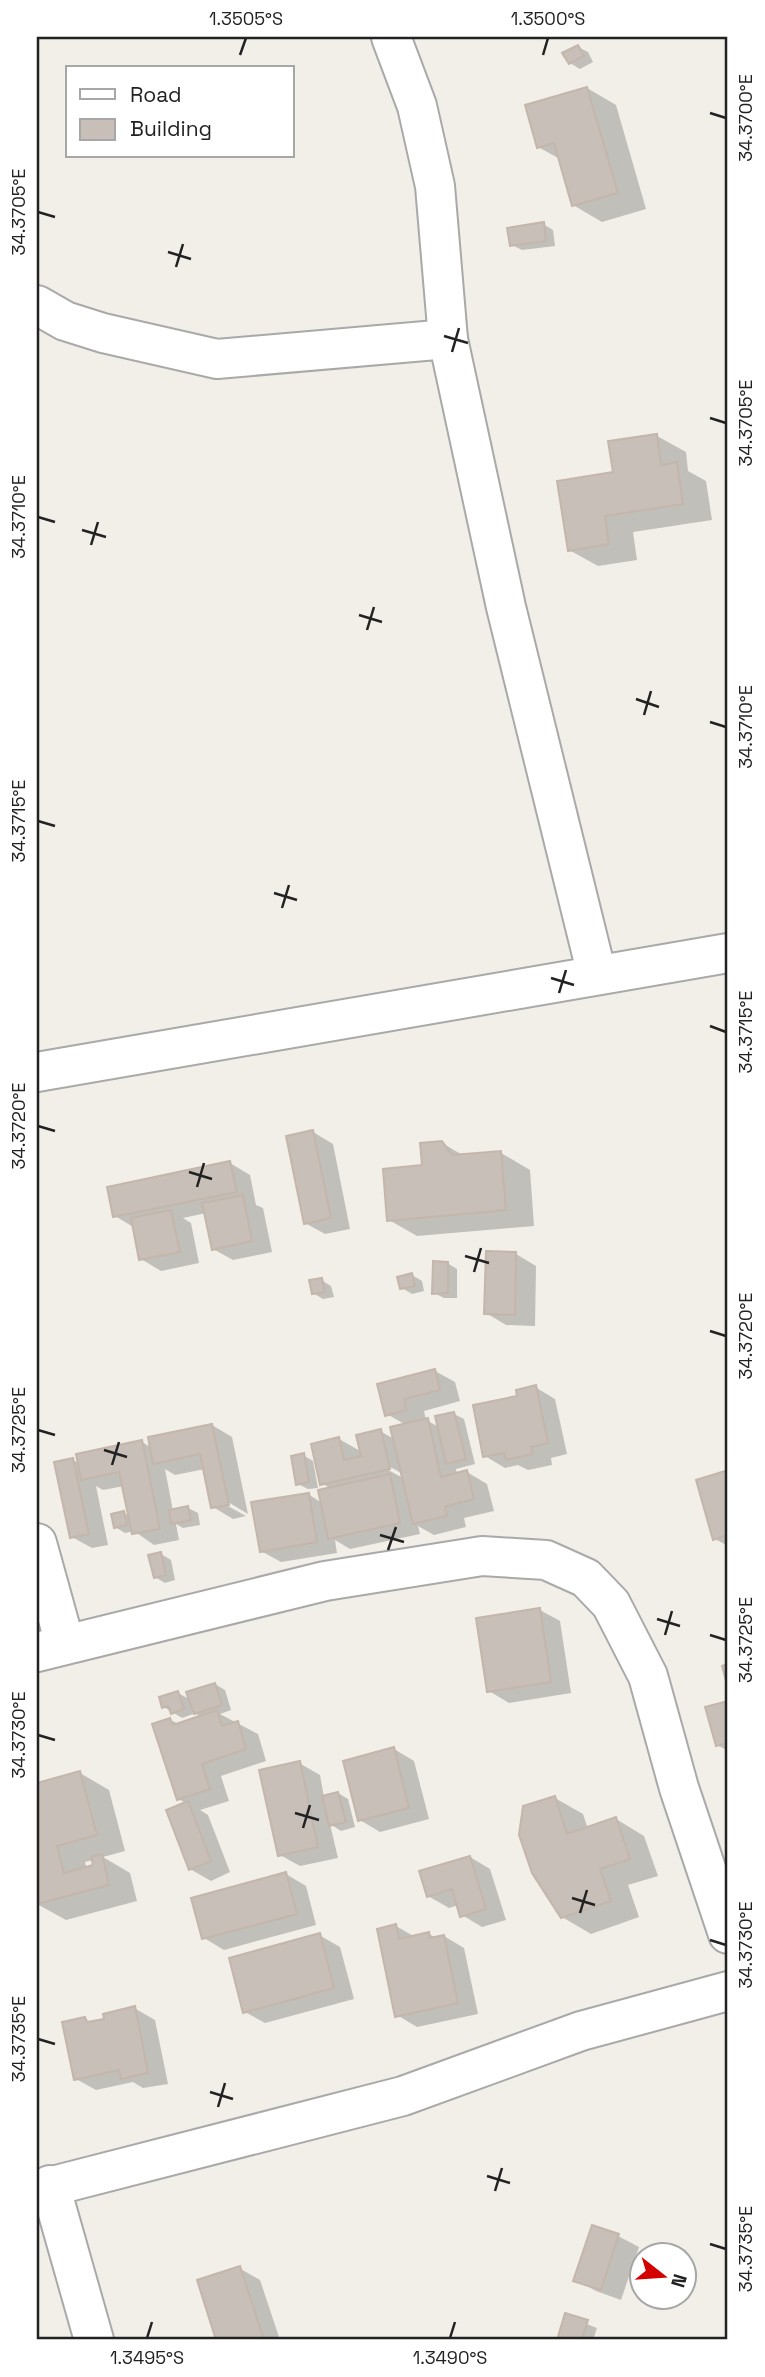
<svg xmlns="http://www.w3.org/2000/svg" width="765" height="2377" viewBox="0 0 765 2377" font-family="'Space Grotesk',sans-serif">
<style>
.shadow{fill:#0003;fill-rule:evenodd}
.building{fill:#c7bfb8;stroke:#c4b6ab;stroke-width:2}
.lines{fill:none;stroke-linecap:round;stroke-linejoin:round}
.minor-casing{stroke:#a9a9a9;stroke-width:42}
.minor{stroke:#fff;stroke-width:38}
.ticks{fill:none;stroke:#222;stroke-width:2.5}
.neatline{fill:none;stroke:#222;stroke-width:2.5}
.ticks-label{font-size:18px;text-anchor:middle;fill:#222}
</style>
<rect width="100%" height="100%" fill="#f2efe9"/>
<g class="shadow">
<path d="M 578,47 L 588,52 L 593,62 L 580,69 L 570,63 Z"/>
<path d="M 587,88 L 616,105 L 646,209 L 602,222 L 573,205 L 560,159 L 538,147 Z"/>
<path d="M 543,224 L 553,230 L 555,246 L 522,250 L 512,245 Z"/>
<path d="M 657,436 L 686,452 L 688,471 L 706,481 L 712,520 L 633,532 L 637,560 L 598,566 L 569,550 Z"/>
<path d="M 313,1132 L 333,1144 L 350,1229 L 325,1234 L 305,1223 Z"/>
<path d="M 442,1143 L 464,1156 L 501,1153 L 530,1170 L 534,1226 L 417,1236 L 389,1220 Z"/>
<path d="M 230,1163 L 250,1175 L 256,1205 L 263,1208 L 272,1252 L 233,1260 L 213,1249 L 206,1213 L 183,1218 L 191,1223 L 199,1263 L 161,1271 L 141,1259 L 135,1228 L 115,1216 Z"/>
<path d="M 516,1254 L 536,1266 L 535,1326 L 506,1325 L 486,1313 Z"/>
<path d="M 447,1263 L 457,1269 L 457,1298 L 444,1298 L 434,1293 Z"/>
<path d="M 412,1275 L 422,1281 L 424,1291 L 412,1294 L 402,1288 Z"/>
<path d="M 321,1280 L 331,1286 L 334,1297 L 323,1299 L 313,1293 Z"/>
<path d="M 435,1371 L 455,1382 L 460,1401 L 424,1411 L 426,1420 L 439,1427 L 454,1414 L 464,1419 L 475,1464 L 456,1469 L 457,1475 L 467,1472 L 487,1484 L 494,1511 L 464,1518 L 466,1527 L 434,1535 L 418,1526 L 420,1534 L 350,1549 L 335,1540 L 337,1553 L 281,1562 L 261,1551 L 308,1494 L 322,1503 L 331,1489 L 322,1483 L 339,1439 L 362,1452 L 380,1431 L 394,1439 L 406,1425 L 387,1414 ZM 383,1463 L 403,1474 L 403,1478 L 381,1466 Z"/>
<path d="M 535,1387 L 555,1399 L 567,1454 L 551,1458 L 552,1465 L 528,1470 L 518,1465 L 505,1468 L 485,1456 L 519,1397 Z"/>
<path d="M 212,1425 L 232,1437 L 248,1514 L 228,1502 L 228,1506 L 246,1516 L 233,1519 L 213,1507 L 205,1469 L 175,1475 L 165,1469 L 173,1511 L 188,1508 L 198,1513 L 200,1525 L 183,1528 L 176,1524 L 179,1540 L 154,1545 L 134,1531 L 125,1533 L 115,1527 L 124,1513 L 131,1517 L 124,1486 L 103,1490 L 96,1486 L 108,1545 L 92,1548 L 72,1537 L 73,1460 L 80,1464 L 142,1442 L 152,1448 Z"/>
<path d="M 303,1455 L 313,1461 L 318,1488 L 308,1489 L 298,1484 Z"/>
<path d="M 728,1472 L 728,1546 L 715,1539 L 698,1481 Z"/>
<path d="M 161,1554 L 171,1560 L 175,1580 L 165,1583 L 155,1577 Z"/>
<path d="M 540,1610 L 560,1621 L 571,1693 L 509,1703 L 489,1691 Z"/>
<path d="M 215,1684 L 225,1690 L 231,1710 L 220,1714 L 258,1734 L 266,1761 L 221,1776 L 229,1801 L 200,1810 L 208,1815 L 230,1872 L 211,1881 L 190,1869 L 186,1803 L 178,1799 L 170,1720 L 179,1724 L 201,1717 L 192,1711 L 193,1714 L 182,1718 L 164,1707 L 178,1693 L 191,1700 Z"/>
<path d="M 728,1703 L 728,1751 L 717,1745 L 707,1708 Z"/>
<path d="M 394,1749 L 414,1761 L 429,1819 L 380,1832 L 360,1820 Z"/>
<path d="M 299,1763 L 320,1775 L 324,1797 L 338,1793 L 348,1799 L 355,1827 L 341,1831 L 330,1824 L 338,1858 L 300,1866 L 280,1855 Z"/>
<path d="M 80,1773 L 109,1790 L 125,1851 L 103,1857 L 130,1873 L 137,1901 L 66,1920 L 37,1904 L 37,1784 ZM 93,1860 L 95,1866 L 87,1869 L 85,1862 Z"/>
<path d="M 555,1798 L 583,1814 L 588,1829 L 616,1819 L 644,1836 L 658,1876 L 628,1885 L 639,1917 L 591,1934 L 562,1917 Z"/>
<path d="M 470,1857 L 490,1869 L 506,1920 L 482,1927 L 462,1915 L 459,1905 L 449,1908 L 428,1896 Z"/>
<path d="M 286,1874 L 306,1886 L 316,1925 L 224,1950 L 204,1938 Z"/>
<path d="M 396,1926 L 415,1937 L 429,1934 L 436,1938 L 444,1936 L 464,1948 L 478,2014 L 417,2027 L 397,2015 Z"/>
<path d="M 319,1935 L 340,1947 L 354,1999 L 265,2023 L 245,2012 Z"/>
<path d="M 134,2008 L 155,2020 L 168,2084 L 143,2088 L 133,2082 L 96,2090 L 76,2079 L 85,2019 L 91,2023 L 106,2020 Z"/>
<path d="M 618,2236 L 639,2247 L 621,2300 L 596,2291 L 576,2280 Z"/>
<path d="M 239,2268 L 260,2280 L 280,2340 L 218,2340 L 199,2282 Z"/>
<path d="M 566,2316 L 597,2328 L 593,2340 L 559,2340 Z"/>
</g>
<g class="building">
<path d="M 578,45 L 584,56 L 569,64 L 562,53 Z"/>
<path d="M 587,87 L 618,193 L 572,206 L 554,143 L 537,148 L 525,105 Z"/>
<path d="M 544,222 L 546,241 L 510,246 L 507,228 Z"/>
<path d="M 657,434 L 661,465 L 677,462 L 683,504 L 605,516 L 609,544 L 568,551 L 557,481 L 613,472 L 608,441 Z"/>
<path d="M 313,1130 L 331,1218 L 304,1224 L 286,1136 Z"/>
<path d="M 442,1141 L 452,1155 L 501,1151 L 506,1210 L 387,1221 L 383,1169 L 422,1165 L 420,1143 Z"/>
<path d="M 230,1161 L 237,1192 L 113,1217 L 107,1187 Z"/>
<path d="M 243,1195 L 252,1241 L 212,1250 L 202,1203 Z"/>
<path d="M 171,1210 L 180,1252 L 139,1260 L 131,1218 Z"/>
<path d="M 486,1251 L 516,1252 L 515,1315 L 484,1314 Z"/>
<path d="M 433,1261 L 448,1262 L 448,1293 L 432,1294 Z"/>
<path d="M 412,1273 L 415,1286 L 400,1289 L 397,1277 Z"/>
<path d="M 322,1278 L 325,1292 L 312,1294 L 309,1280 Z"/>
<path d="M 435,1369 L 440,1390 L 404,1399 L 406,1410 L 385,1416 L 377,1384 Z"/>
<path d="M 536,1385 L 548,1443 L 531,1447 L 533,1454 L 506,1460 L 504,1453 L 483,1457 L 473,1405 L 517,1396 L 516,1390 Z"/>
<path d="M 454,1412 L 466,1459 L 446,1464 L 435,1416 Z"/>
<path d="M 428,1418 L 441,1477 L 467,1470 L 474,1499 L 445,1507 L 447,1516 L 413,1524 L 390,1427 Z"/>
<path d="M 212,1424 L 229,1505 L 211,1508 L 200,1454 L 153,1464 L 148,1437 Z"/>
<path d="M 381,1429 L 390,1469 L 320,1485 L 311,1444 L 339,1437 L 344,1460 L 361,1456 L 356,1435 Z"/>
<path d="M 142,1440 L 160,1529 L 132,1534 L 119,1472 L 81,1480 L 76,1454 Z"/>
<path d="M 304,1453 L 309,1482 L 296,1485 L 291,1456 Z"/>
<path d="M 73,1458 L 89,1534 L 70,1538 L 54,1462 Z"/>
<path d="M 728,1470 L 728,1535 L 713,1540 L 696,1480 Z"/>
<path d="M 390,1474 L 400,1523 L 328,1539 L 318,1490 Z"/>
<path d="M 309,1493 L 317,1542 L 260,1552 L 251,1502 Z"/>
<path d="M 188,1506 L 191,1520 L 171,1524 L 169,1510 Z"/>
<path d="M 124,1511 L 127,1525 L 114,1528 L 111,1514 Z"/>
<path d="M 161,1552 L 166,1575 L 154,1578 L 148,1555 Z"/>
<path d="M 540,1608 L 551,1682 L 487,1692 L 476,1618 Z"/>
<path d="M 728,1664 L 728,1688 L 722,1666 Z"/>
<path d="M 215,1683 L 222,1705 L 194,1714 L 186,1692 Z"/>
<path d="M 178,1691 L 184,1709 L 171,1714 L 168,1706 L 162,1708 L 159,1697 Z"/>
<path d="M 728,1701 L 728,1743 L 716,1746 L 705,1707 Z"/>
<path d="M 217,1710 L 222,1726 L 238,1721 L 246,1749 L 202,1764 L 210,1789 L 177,1800 L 152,1724 L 170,1718 L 173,1725 Z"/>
<path d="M 394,1747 L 409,1808 L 358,1821 L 343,1761 Z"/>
<path d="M 300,1761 L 318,1847 L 278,1856 L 259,1770 Z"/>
<path d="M 80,1771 L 97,1835 L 57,1846 L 64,1873 L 93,1865 L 91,1857 L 102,1854 L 109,1885 L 37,1904 L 37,1783 Z"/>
<path d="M 338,1792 L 346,1822 L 329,1826 L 322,1796 Z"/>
<path d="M 555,1796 L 567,1834 L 616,1817 L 630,1859 L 600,1869 L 611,1901 L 561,1918 L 532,1873 L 519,1835 L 523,1806 Z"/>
<path d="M 188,1801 L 211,1861 L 189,1870 L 166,1810 Z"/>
<path d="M 470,1856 L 486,1909 L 460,1917 L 452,1889 L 427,1897 L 419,1871 Z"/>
<path d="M 286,1872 L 297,1914 L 202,1939 L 191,1898 Z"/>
<path d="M 396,1924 L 399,1939 L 429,1932 L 430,1938 L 444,1935 L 458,2003 L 395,2017 L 377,1929 Z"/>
<path d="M 320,1933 L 334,1988 L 243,2013 L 229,1958 Z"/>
<path d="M 135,2006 L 148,2073 L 121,2079 L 119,2070 L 74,2080 L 62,2022 L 85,2017 L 87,2022 L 104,2019 L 103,2014 Z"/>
<path d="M 592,2225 L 619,2234 L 601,2290 L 573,2281 Z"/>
<path d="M 240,2266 L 264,2340 L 216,2340 L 197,2280 Z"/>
<path d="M 565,2313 L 588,2320 L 582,2340 L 557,2340 Z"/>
</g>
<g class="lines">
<g class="minor-casing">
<g id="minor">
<path d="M 391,37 L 417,106 L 435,186 L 448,339 L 506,607 L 597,975"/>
<path d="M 37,305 L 65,321 L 103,333 L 217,359 L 448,339"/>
<path d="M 37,1072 L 728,953"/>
<path d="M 37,1543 L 65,1644"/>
<path d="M 37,1652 L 325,1581 L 482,1556 L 546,1560 L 586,1578 L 611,1604 L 648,1676 L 679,1788 L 728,1934"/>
<path d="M 50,2185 L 94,2340"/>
<path d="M 37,2190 L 403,2096 L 581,2031 L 728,1991"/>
</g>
</g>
<use href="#minor" class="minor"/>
</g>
<path class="ticks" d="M 240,55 L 246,38M 543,55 L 548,38M 710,113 L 726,118M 38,212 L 55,217M 168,252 L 191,259M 176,267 L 183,244M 444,336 L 468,343M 452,352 L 459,328M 710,418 L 726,423M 38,517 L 55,522M 82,530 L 106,537M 91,545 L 98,522M 359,615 L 382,622M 367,630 L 374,607M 636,699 L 659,707M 644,715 L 651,691M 710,722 L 726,727M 38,821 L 55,826M 274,893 L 297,900M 282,908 L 289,885M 551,978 L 574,985M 559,993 L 566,970M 710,1026 L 726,1032M 38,1126 L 55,1131M 189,1172 L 212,1179M 197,1187 L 204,1163M 465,1256 L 489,1263M 474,1272 L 481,1248M 710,1331 L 726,1336M 38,1430 L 55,1435M 104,1450 L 127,1457M 112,1465 L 119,1442M 380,1535 L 404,1542M 388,1550 L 396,1527M 657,1619 L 680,1626M 665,1635 L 672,1611M 710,1635 L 726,1640M 38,1735 L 55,1740M 295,1813 L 319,1820M 303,1828 L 310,1805M 572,1898 L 595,1905M 580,1913 L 587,1890M 710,1940 L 726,1945M 38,2039 L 55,2044M 210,2092 L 233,2099M 218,2107 L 225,2083M 487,2176 L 510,2183M 495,2191 L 502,2168M 710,2244 L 726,2249M 147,2338 L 152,2322M 450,2338 L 455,2322"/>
<rect width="765" height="2377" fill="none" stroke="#ffffff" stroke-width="77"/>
<rect x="66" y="66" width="228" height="91" fill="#ffffff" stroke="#a7a7a7" stroke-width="2"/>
<rect x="80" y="89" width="35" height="10" fill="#ffffff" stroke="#a7a7a7" stroke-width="2"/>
<text x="130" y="102" font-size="21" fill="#222222">Road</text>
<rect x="80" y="119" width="35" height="21" fill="#c7bfb8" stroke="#a7a7a7" stroke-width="2"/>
<text x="130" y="136" font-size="21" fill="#222222">Building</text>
<g transform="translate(663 2276) rotate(107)"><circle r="33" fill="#ffffff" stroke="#a7a7a7" stroke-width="2"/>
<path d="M0-5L12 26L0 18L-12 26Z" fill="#d40000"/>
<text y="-10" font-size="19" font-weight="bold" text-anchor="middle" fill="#222222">N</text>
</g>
<rect x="38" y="38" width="688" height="2300" class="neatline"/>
<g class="ticks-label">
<text x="246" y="25">1.3505°S</text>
<text x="548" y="25">1.3500°S</text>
<text transform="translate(746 118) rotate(-90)" y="6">34.3700°E</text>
<text transform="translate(19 212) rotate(-90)" y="6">34.3705°E</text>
<text transform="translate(746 423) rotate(-90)" y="6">34.3705°E</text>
<text transform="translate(19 517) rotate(-90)" y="6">34.3710°E</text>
<text transform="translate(746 727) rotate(-90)" y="6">34.3710°E</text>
<text transform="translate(19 821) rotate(-90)" y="6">34.3715°E</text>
<text transform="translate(746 1032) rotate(-90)" y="6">34.3715°E</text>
<text transform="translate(19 1126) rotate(-90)" y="6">34.3720°E</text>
<text transform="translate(746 1336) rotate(-90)" y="6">34.3720°E</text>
<text transform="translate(19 1430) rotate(-90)" y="6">34.3725°E</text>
<text transform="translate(746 1640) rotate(-90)" y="6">34.3725°E</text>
<text transform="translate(19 1735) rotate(-90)" y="6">34.3730°E</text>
<text transform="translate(746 1945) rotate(-90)" y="6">34.3730°E</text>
<text transform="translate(19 2039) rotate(-90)" y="6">34.3735°E</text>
<text transform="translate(746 2249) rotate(-90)" y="6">34.3735°E</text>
<text x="147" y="2364">1.3495°S</text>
<text x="450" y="2364">1.3490°S</text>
</g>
</svg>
